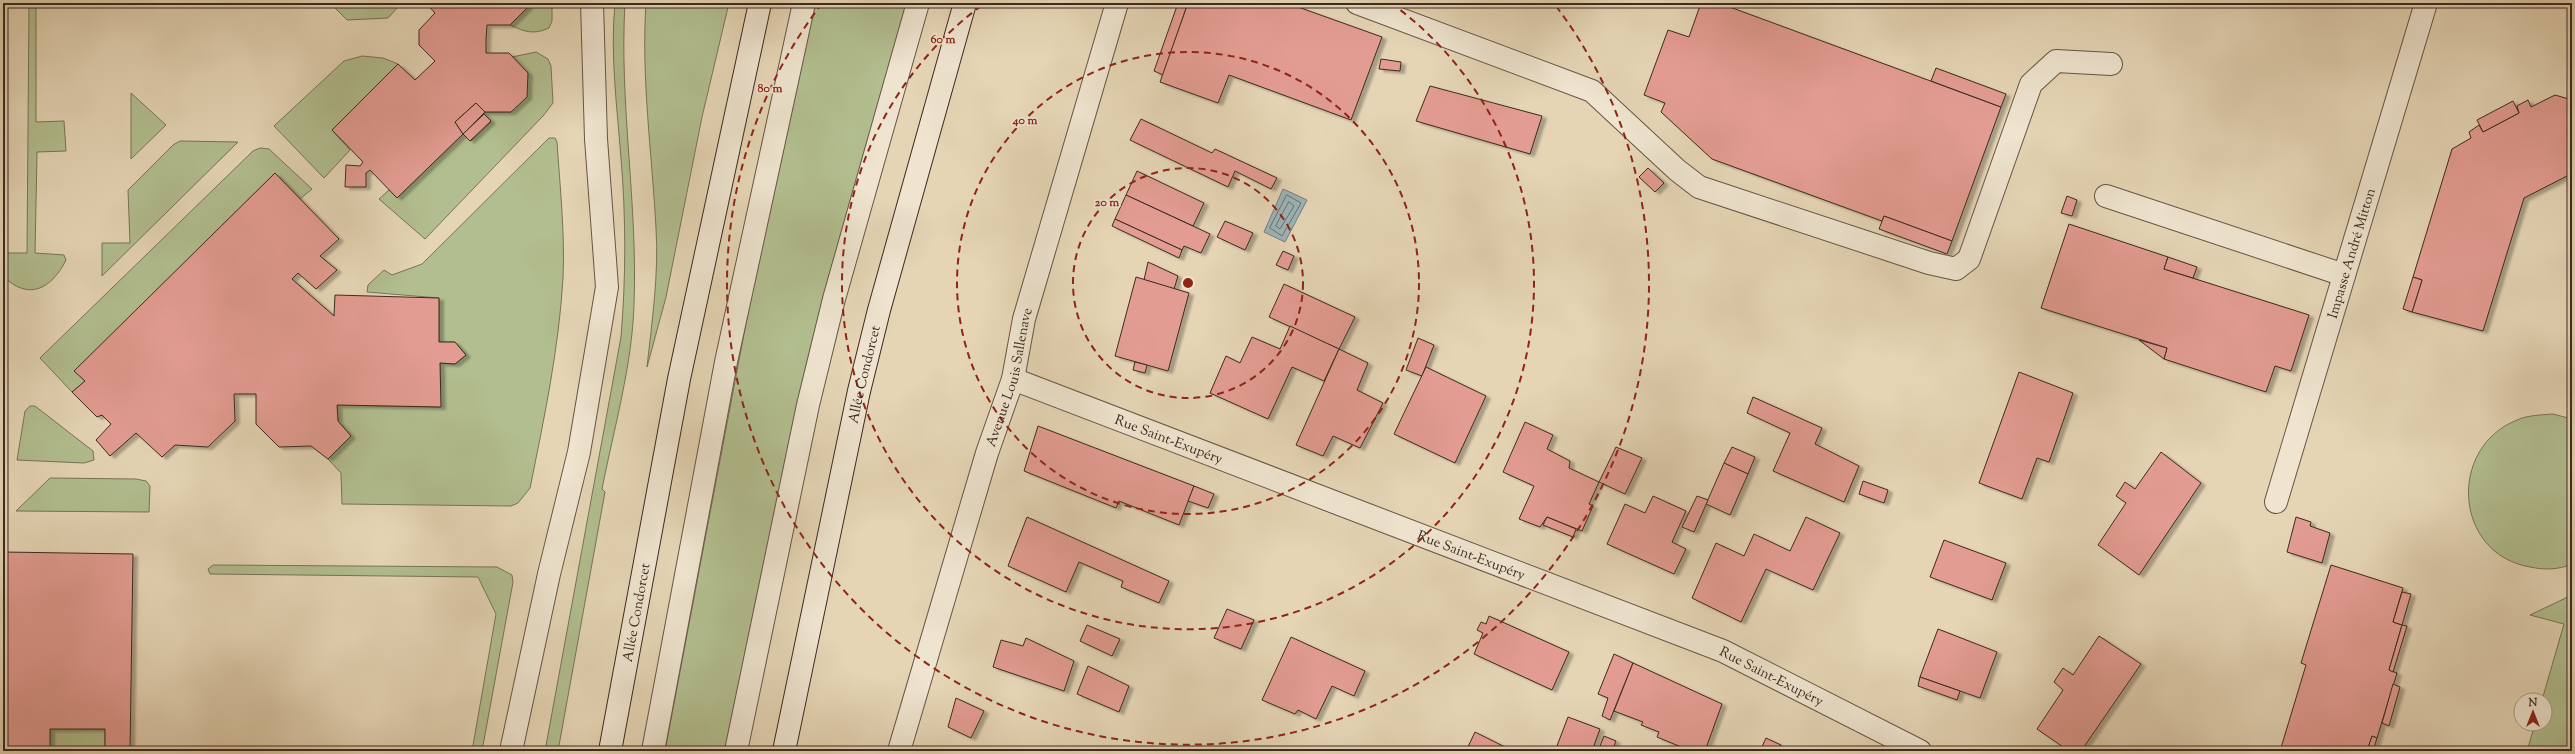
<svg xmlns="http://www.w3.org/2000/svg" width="2575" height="754" viewBox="0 0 2575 754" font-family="'Sorts Mill Goudy',serif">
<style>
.green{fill:#b2be8f;stroke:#787458}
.water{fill:#9cb5ba;stroke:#767d7c}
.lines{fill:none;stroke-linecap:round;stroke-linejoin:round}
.shore{stroke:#6c706d;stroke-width:1}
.building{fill:#e39c92;stroke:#3d2a20;filter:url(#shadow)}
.lane-casing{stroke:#675545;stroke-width:24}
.street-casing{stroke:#675545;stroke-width:24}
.secondary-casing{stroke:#3d2a20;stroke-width:24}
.lane{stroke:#eee4cf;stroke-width:22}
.street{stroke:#eee4cf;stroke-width:22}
.secondary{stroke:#eee4cf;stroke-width:22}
.ring{fill:none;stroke:#8f2418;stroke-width:2;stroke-dasharray:7 5}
.labels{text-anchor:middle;stroke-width:3;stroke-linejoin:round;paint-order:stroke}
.street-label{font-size:14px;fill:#3d2a20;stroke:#eee4cf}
.centre{fill:#8f2418;stroke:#eee4cf;stroke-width:2}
.ring-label{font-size:12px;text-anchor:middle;font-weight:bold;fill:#8f2418;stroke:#eee4cf;stroke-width:3;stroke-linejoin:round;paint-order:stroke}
</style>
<defs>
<filter id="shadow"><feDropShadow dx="4.5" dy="2.5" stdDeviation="1" flood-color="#0004"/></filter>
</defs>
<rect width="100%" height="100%" fill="#e5d5b5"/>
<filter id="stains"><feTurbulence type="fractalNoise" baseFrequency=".005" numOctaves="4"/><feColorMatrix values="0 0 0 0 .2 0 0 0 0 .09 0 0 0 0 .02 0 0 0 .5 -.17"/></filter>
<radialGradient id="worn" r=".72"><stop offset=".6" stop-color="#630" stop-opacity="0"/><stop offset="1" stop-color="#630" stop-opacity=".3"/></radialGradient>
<g class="green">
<path d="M 29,3 L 36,3 L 36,122 L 64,121 L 66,151 L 37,152 L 35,253 L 64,255 L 66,260 C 52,288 29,302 3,276 L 3,253 L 27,253 Z"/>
<path d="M 330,3 L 395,3 L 398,7 L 388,18 L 347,20 Z"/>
<path d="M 529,3 L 552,3 L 552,21 L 549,28 C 534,35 525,32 510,25 L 528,7 Z"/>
<path d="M 615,3 L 625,3 C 619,104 638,204 634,305 C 632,366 614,428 602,489 L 605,492 L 558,751 L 545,751 L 621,337 C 626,277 626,217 621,158 C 617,106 610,54 615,3 Z"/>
<path d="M 646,3 L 729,3 L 702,117 L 666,297 L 647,367 C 652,321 659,274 656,228 C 652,153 641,78 646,3 Z"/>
<path d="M 815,3 L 907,3 L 727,751 L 665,751 L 772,186 Z"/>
<path d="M 536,52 L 548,59 L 551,66 L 553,103 L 543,116 L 425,239 L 379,199 L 389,190 L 397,198 L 463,134 L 471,141 L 491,122 L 484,114 L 485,112 L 511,112 L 512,57 Z"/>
<path d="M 362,56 L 383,58 L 398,64 L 332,130 L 350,150 L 324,178 L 274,126 L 344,61 Z"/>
<path d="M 131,93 L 166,125 L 131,159 Z"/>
<path d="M 549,138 L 555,138 L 557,142 C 560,187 565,233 563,278 C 559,348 544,419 530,488 L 518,503 L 511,506 L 342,504 L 341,473 L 328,459 L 351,436 L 338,421 L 337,405 L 440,407 L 440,363 L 455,364 L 466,355 L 455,342 L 439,342 L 439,298 L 367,292 L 368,285 L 384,270 L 392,275 L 422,264 Z"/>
<path d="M 180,141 L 238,142 L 102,276 L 102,243 L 130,243 L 128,190 L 173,145 Z"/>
<path d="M 260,148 L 269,149 L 312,189 L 300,199 L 275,173 L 75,371 L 85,381 L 72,392 L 40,358 L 253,151 Z"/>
<path d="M 30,406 L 35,406 L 93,451 L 94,460 L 84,463 L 17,460 L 25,411 Z"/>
<path d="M 2553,414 L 2572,419 L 2572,564 C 2558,570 2544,570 2530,567 C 2454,554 2447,448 2517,420 C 2528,415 2541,415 2553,414 Z"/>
<path d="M 50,478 L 136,479 L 146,481 L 150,486 L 149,512 L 16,511 Z"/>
<path d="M 213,565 L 497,567 L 512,575 L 513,582 L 482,751 L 472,751 L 496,614 L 478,577 L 210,574 L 208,569 Z"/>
<path d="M 2572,595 L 2572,751 L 2527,751 L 2535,724 L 2545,724 L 2545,700 L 2542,700 L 2564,624 L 2530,615 Z"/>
<rect x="50" y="729" width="55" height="22"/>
</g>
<path class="water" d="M 1283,189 L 1307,200 L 1285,242 L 1264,232 Z"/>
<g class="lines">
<g class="shore">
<path d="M 1287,195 L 1301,203 L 1282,236 L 1270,228 Z"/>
<path d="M 1289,202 L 1294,206 L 1280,229 L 1276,226 Z"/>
</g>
</g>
<g class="building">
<path d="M 426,3 L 529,3 L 528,7 L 510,25 L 487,25 L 486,39 L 486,53 L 509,53 L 528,73 L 527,97 L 511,112 L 485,112 L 476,103 L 455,122 L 463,134 L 397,198 L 370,170 L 366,173 L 366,187 L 345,187 L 346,165 L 360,166 L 363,162 L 332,130 L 398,64 L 415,80 L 435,61 L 419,45 L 419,30 L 435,13 Z"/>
<path d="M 1178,3 L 1188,3 L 1163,75 L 1154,71 Z"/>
<path d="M 1188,3 L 1287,3 L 1382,37 L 1351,120 L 1229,75 L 1218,103 L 1160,82 Z"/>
<path d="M 1701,3 L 1719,3 L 2001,107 L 1952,241 L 1884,216 L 1882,221 L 1712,159 L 1661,112 L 1665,103 L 1644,95 L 1668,30 L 1689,37 Z"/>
<path d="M 1381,59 L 1401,62 L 1400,71 L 1379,69 Z"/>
<path d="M 1936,68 L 2006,94 L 2001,107 L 1931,81 Z"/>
<path d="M 1430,86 L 1542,116 L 1530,154 L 1416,121 Z"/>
<path d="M 2555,95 L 2572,100 L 2572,177 L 2567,176 L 2524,198 L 2483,331 L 2412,312 L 2422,280 L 2413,277 L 2452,149 L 2471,138 L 2469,132 L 2479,125 L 2483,132 L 2519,113 L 2517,106 L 2528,100 L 2531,107 Z"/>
<path d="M 2513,101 L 2519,113 L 2483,132 L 2477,120 Z"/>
<path d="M 476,103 L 485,112 L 463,134 L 455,122 Z"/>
<path d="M 484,114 L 491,121 L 470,141 L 463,134 Z"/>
<path d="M 1141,119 L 1212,153 L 1215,149 L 1277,178 L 1271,189 L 1235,171 L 1228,187 L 1130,140 Z"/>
<path d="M 1648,168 L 1664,183 L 1655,192 L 1639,177 Z"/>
<path d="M 1137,171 L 1204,203 L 1193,226 L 1126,195 Z"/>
<path d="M 275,173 L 339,239 L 320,256 L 337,270 L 316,289 L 298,273 L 292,279 L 334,316 L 335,295 L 439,298 L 439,342 L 455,342 L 466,355 L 455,364 L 440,363 L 441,407 L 337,405 L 338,421 L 351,436 L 328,459 L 311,446 L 279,447 L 256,424 L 256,394 L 234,394 L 235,421 L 208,447 L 175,445 L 162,457 L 136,433 L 110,456 L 96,440 L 111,424 L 102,415 L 97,417 L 72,392 L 85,381 L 74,371 Z"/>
<path d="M 1126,195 L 1210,234 L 1201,253 L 1184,246 L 1182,250 L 1115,219 Z"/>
<path d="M 2067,196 L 2077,200 L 2072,216 L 2061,213 Z"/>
<path d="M 1884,216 L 1952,241 L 1947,254 L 1879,229 Z"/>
<path d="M 1115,219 L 1182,250 L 1179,258 L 1112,226 Z"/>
<path d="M 1225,221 L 1253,233 L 1245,250 L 1217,237 Z"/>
<path d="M 2069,224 L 2168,257 L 2164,269 L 2309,315 L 2291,371 L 2275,366 L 2266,392 L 2164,359 L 2167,348 L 2041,308 Z"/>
<path d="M 1283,251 L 1294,256 L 1288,270 L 1276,265 Z"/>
<path d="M 2168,257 L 2197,267 L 2193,278 L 2164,269 Z"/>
<path d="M 1148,262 L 1178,276 L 1174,289 L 1144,280 Z"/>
<path d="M 1136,277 L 1189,293 L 1168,371 L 1115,356 Z"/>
<path d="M 2413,277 L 2422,280 L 2412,312 L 2403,309 Z"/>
<path d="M 1284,284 L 1355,317 L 1339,349 L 1269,317 Z"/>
<path d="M 1290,326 L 1339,349 L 1324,381 L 1292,367 L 1268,419 L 1210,393 L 1226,356 L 1240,363 L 1252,337 L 1280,349 Z"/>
<path d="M 1418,338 L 1434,345 L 1422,376 L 1406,370 Z"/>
<path d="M 2139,340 L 2167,348 L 2164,359 Z"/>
<path d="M 1339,349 L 1368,363 L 1357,390 L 1383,403 L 1360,448 L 1333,436 L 1323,456 L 1296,445 Z"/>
<path d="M 1135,362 L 1147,365 L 1145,373 L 1133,370 Z"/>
<path d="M 1426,367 L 1486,396 L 1455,463 L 1394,434 Z"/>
<path d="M 2019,372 L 2073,393 L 2049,462 L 2037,458 L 2022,499 L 1979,483 Z"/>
<path d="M 1753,397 L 1822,428 L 1815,444 L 1859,466 L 1844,502 L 1773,471 L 1790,433 L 1747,413 Z"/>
<path d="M 1525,422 L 1553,435 L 1547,449 L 1570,461 L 1569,468 L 1599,482 L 1589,504 L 1593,506 L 1582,531 L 1547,517 L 1540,527 L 1519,519 L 1534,486 L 1503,472 Z"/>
<path d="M 1038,426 L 1194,486 L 1179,525 L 1119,501 L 1116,508 L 1024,471 Z"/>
<path d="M 1616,447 L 1642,458 L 1625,494 L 1599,482 Z"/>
<path d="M 1732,447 L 1755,457 L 1748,474 L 1724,463 Z"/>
<path d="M 2161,452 L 2201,483 L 2139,575 L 2098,545 L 2126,503 L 2116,496 L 2125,482 L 2135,489 Z"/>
<path d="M 1724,463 L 1748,474 L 1730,515 L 1706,504 Z"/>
<path d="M 1863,481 L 1888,490 L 1884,503 L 1859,494 Z"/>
<path d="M 1194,486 L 1214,494 L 1208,508 L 1188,501 Z"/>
<path d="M 1653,496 L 1686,511 L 1672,542 L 1686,549 L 1674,574 L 1607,544 L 1625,504 L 1645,513 Z"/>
<path d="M 1697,496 L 1708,500 L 1694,532 L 1682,527 Z"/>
<path d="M 1027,517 L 1169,581 L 1159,603 L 1121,587 L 1123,581 L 1079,562 L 1066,592 L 1008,566 Z"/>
<path d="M 1547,517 L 1576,529 L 1573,537 L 1543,525 Z"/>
<path d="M 1806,517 L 1840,533 L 1813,590 L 1766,569 L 1741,622 L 1692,598 L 1716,543 L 1744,556 L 1754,534 L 1790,551 Z"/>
<path d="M 2296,517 L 2311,522 L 2310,526 L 2330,533 L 2322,563 L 2287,552 Z"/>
<path d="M 1944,540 L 2006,563 L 1992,600 L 1930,577 Z"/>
<path d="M 3,552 L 133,554 L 130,751 L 105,751 L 105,729 L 50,729 L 50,751 L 3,751 Z"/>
<path d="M 2331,565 L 2403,588 L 2393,622 L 2402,625 L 2389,670 L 2397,673 L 2377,738 L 2372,736 L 2367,751 L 2280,751 L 2306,665 L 2301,663 Z"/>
<path d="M 2402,592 L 2411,594 L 2402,625 L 2393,622 Z"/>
<path d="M 1227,609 L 1254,620 L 1241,649 L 1214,638 Z"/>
<path d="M 1489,616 L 1569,652 L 1552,690 L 1474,654 L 1483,633 L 1477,630 L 1481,622 L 1486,624 Z"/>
<path d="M 1087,625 L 1120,639 L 1112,656 L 1080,641 Z"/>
<path d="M 2402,625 L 2407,626 L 2393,672 L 2389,670 Z"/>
<path d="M 1938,629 L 1997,652 L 1980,698 L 1920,677 Z"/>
<path d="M 2099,636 L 2141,664 L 2081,751 L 2069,751 L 2037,729 L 2063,690 L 2054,682 L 2063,668 L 2073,675 Z"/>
<path d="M 1291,637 L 1365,671 L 1354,696 L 1332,686 L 1316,719 L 1298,710 L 1295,714 L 1262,700 Z"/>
<path d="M 1026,638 L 1074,661 L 1064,691 L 993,667 L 1001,640 L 1023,646 Z"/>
<path d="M 1614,654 L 1633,663 L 1610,720 L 1602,716 L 1608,698 L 1598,694 Z"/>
<path d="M 1633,663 L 1722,704 L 1705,751 L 1691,751 L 1657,737 L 1659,732 L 1641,725 L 1643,722 L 1614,711 Z"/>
<path d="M 1088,666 L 1129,686 L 1119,712 L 1077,694 Z"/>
<path d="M 1920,677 L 1960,691 L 1957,700 L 1918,686 Z"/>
<path d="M 2393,684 L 2400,687 L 2389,726 L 2382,723 Z"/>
<path d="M 956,698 L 984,711 L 971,738 L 948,727 Z"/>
<path d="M 1568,717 L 1600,729 L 1592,751 L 1555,751 Z"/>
<path d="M 1475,732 L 1513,751 L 1466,751 Z"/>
<path d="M 1604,736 L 1616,741 L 1612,751 L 1598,751 Z"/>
<path d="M 2372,736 L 2377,738 L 2373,751 L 2367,751 Z"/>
<path d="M 1766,738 L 1781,745 L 1779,751 L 1760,751 Z"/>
</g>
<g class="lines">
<g class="lane-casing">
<g id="lane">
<path d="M 1357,3 L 1592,91 L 1677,170 L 1699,187 L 1929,263 L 1956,269 L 1969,259 L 2031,84 L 2056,61 L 2111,64"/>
<path d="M 2106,196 L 2344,275"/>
<path d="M 511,751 L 549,574 L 579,452 L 607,287 L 596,139 L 592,3"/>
<path d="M 653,751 L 726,362 L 804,3"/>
<path d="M 736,751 L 808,405 L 834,299 L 918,3"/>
</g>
</g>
<g class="street-casing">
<g id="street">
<path id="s1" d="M 1013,379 L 1723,651 L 1920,751"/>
<path id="s2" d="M 2276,502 L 2426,3"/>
<path id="s3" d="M 899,751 L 987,453 L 1013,379 L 1024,319 L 1117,3"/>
</g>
</g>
<g class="secondary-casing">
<g id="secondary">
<path id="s4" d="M 610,751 L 679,379 L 760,3"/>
<path id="s5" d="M 784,751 L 859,391 L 879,310 L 965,3"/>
</g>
</g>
<use href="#lane" class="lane"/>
<use href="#street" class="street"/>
<use href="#secondary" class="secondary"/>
</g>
<g class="ring">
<circle cx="1188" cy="283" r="115"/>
<circle cx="1188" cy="283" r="231"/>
<path d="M1391 3A346 346 0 1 1 985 3"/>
<path d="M1556 6A461 461 0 1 1 820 6"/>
</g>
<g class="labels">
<g class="street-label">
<text dy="5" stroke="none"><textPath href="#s2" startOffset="260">Impasse André Mitton</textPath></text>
<text dy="5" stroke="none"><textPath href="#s5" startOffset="385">Allée Condorcet</textPath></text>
<text dy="5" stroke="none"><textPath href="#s3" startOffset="390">Avenue Louis Sallenave</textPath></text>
<text dy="5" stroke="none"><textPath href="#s1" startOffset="167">Rue Saint-Exupéry</textPath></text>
<text dy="5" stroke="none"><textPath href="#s1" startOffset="491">Rue Saint-Exupéry</textPath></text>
<text dy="5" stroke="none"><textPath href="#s4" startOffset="141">Allée Condorcet</textPath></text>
<text dy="5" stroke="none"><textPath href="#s1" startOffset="815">Rue Saint-Exupéry</textPath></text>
</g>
</g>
<circle cx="1188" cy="283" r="6" class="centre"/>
<g class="ring-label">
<text x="943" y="43">60 m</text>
<text x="770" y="92">80 m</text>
<text x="1025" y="124">40 m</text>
<text x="1107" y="206">20 m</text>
</g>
<rect width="2575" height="754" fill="none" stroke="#e5d5b5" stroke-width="16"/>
<rect x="4" y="4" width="2567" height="746" fill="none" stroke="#3d2a20" stroke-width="2"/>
<rect x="8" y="8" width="2559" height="738" fill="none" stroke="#3d2a20"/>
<g transform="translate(2533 712)"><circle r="19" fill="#eee4cf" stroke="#a79a89"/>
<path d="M0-3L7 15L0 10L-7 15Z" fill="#8f2418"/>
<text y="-6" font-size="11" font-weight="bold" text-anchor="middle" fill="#3d2a20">N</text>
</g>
<rect width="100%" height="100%" filter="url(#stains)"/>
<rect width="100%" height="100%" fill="url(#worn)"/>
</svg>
